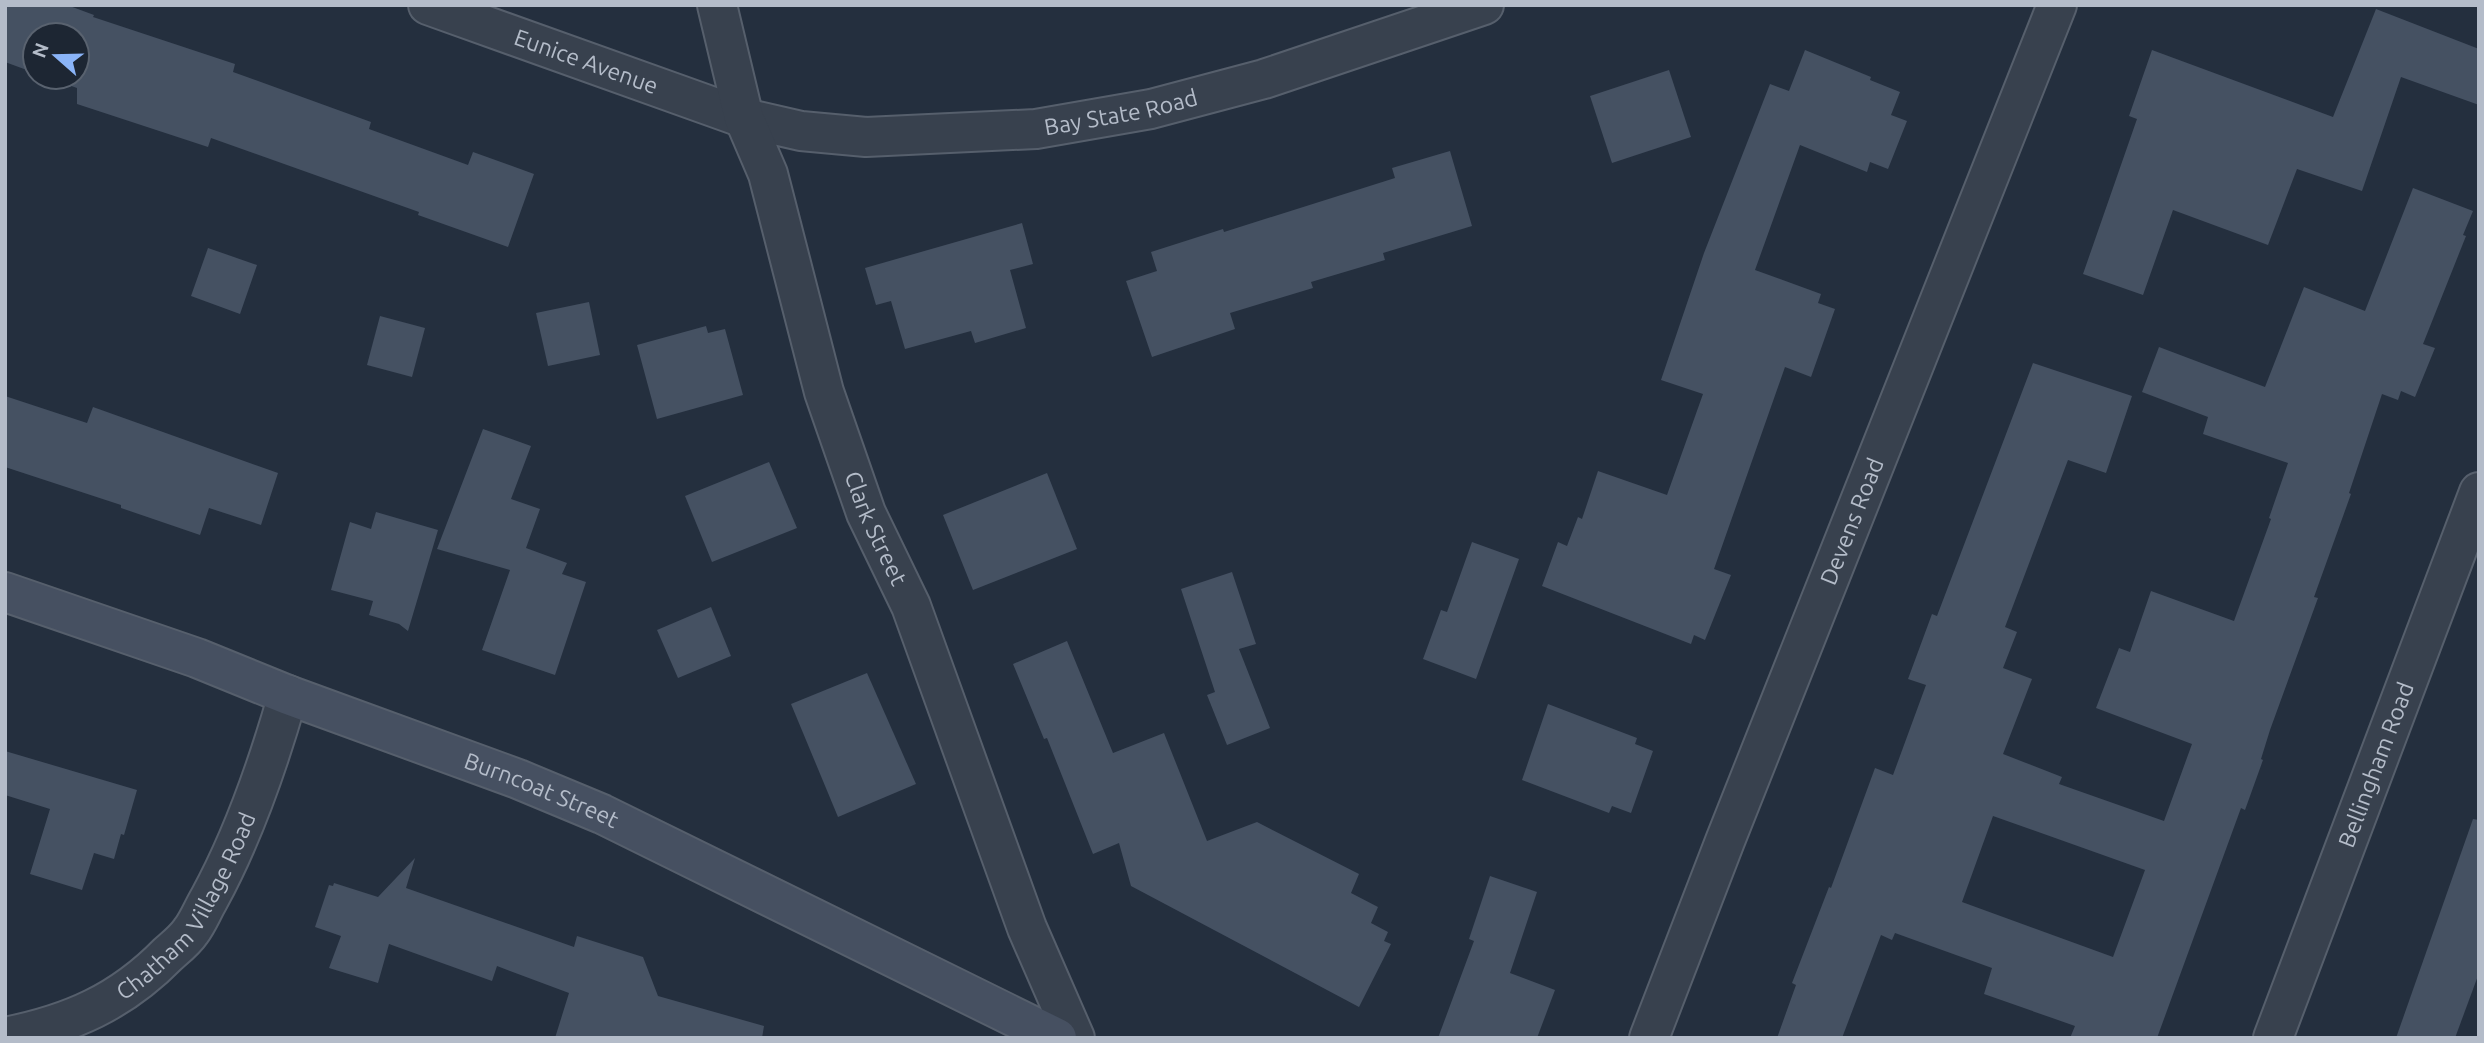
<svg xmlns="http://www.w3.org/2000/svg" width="2484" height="1043" viewBox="0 0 2484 1043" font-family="Ubuntu,sans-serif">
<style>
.building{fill:#455162;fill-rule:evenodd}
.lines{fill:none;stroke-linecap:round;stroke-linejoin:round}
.minor-casing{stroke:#565f6c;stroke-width:42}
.tertiary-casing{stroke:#565f6c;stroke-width:42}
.secondary-casing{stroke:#565f6c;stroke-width:42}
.minor{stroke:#38414e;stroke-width:38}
.tertiary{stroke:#38414e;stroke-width:38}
.secondary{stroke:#465061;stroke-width:38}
.labels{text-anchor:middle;stroke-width:7;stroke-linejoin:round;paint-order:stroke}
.street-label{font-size:23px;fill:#b4bcc9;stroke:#1d2633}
</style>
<rect width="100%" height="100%" fill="#242f3e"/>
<g class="building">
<path d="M 5,5 L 67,5 L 94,15 L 93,17 L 235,64 L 233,72 L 371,122 L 369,129 L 468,165 L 473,152 L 534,174 L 508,247 L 418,215 L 419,212 L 211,138 L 208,147 L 77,104 L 77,88 L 46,77 L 77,77 L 77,35 L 35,35 L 35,73 L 5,62 Z"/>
<path d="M 2376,9 L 2479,49 L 2479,105 L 2401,77 L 2362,191 L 2297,169 L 2268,245 L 2173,210 L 2143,295 L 2083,274 L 2137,119 L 2129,116 L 2152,50 L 2333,117 Z"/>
<path d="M 1805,50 L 1871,77 L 1870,80 L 1900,92 L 1891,115 L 1907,121 L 1888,169 L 1870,162 L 1867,172 L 1800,145 L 1755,270 L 1821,294 L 1818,303 L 1835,309 L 1811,377 L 1785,367 L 1714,569 L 1731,575 L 1705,640 L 1694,635 L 1691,644 L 1542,586 L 1558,542 L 1567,546 L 1578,517 L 1582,519 L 1598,471 L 1667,495 L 1703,394 L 1661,380 L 1704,253 L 1770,84 L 1789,91 Z"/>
<path d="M 1669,70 L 1691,137 L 1612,163 L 1590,96 Z"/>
<path d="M 1450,151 L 1472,226 L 1383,253 L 1385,260 L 1311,282 L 1313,288 L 1230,313 L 1235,329 L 1152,357 L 1126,281 L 1157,271 L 1151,252 L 1223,229 L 1224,232 L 1395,178 L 1392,168 Z"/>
<path d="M 2413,188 L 2473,211 L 2463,235 L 2466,236 L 2423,344 L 2435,348 L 2415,397 L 2401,391 L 2398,400 L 2382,394 L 2349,493 L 2351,494 L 2314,597 L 2318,598 L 2270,730 L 2261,759 L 2263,760 L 2245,810 L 2241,808 L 2157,1038 L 2070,1038 L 2075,1026 L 1984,994 L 1992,968 L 1895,933 L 1892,940 L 1881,935 L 1842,1038 L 1777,1038 L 1796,985 L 1792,983 L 1829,887 L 1831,888 L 1875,768 L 1893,775 L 1926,685 L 1908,679 L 1932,614 L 1937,616 L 2033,363 L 2132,396 L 2106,473 L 2068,460 L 2005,627 L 2017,632 L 2003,668 L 2032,679 L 2003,754 L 2062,777 L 2059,784 L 2164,821 L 2192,744 L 2096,708 L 2119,648 L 2130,652 L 2151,591 L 2234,621 L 2271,519 L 2269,518 L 2288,463 L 2203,434 L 2208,417 L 2142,392 L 2159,347 L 2265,387 L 2304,287 L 2365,311 ZM 1993,816 L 2145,870 L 2113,957 L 1962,902 Z"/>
<path d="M 1022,223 L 1033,264 L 1010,270 L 1026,328 L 975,343 L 971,331 L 905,349 L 891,301 L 876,305 L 865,268 Z"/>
<path d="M 208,248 L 257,265 L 240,314 L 191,296 Z"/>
<path d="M 589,302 L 600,355 L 548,366 L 536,313 Z"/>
<path d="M 380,316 L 425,328 L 412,377 L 367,365 Z"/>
<path d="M 706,326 L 708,333 L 725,329 L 743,395 L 657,419 L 637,345 Z"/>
<path d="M 5,396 L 87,423 L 93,407 L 278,473 L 261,525 L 209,508 L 200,535 L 121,508 L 121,505 L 5,467 Z"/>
<path d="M 483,429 L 531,446 L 511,499 L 540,509 L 526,548 L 567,563 L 562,574 L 586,582 L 555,675 L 482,650 L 510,570 L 437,549 Z"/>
<path d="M 769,462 L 797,528 L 712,562 L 685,496 Z"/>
<path d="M 1047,473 L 1077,549 L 973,590 L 943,515 Z"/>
<path d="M 376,512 L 438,530 L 408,631 L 399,624 L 369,615 L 373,601 L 331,590 L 350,522 L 371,529 Z"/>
<path d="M 1472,542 L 1519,559 L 1476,679 L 1423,659 L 1441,610 L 1447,612 Z"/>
<path d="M 1232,572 L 1256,644 L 1239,649 L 1270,728 L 1227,745 L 1207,695 L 1215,692 L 1181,589 Z"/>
<path d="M 711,607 L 731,656 L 678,678 L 657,630 Z"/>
<path d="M 1067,641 L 1113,753 L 1164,733 L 1207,841 L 1257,822 L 1359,874 L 1351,893 L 1378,907 L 1371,923 L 1388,932 L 1384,941 L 1391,944 L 1359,1007 L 1131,886 L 1119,843 L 1093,854 L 1047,738 L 1044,739 L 1013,664 Z"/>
<path d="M 867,673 L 916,784 L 838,817 L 791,704 Z"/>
<path d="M 1548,704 L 1637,738 L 1635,744 L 1653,751 L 1631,813 L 1612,806 L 1609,813 L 1522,780 Z"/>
<path d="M 5,751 L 137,790 L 124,835 L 121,834 L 114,859 L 94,853 L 82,890 L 30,874 L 50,809 L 5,795 Z"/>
<path d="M 2473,819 L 2479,820 L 2479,973 L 2455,1038 L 2396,1038 Z"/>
<path d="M 415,858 L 406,888 L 574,947 L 577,936 L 643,957 L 658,996 L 764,1026 L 762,1038 L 555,1038 L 569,993 L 497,966 L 492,981 L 389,944 L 378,983 L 329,968 L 341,936 L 315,927 L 329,885 L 333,886 L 334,883 L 378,897 Z"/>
<path d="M 1490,876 L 1537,892 L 1510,973 L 1555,990 L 1537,1038 L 1438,1038 L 1474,941 L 1469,939 Z"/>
</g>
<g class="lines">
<g class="minor-casing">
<g id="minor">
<path id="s1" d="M 428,5 L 744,118 L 801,131 L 866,137 L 1036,129 L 1151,109 L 1264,79 L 1484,5"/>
<path id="s2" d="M 5,1037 C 71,1024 121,1002 168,954 C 176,947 185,940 191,931 C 198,922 203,909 209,899 C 244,835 268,765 288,695"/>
<path id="s3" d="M 1649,1038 L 1725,841 L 2057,5"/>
<path id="s4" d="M 2273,1038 L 2479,492"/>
</g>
</g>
<g class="tertiary-casing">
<g id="tertiary">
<path id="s5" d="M 717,5 L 744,118 L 768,174 L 824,392 L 866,513 L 911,606 L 1027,928 L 1075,1038"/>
</g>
</g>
<g class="secondary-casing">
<g id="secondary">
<path id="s6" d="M 5,592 L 197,658 L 288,695 L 518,779 L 602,814 L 1057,1038"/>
</g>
</g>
<use href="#minor" class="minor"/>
<use href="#tertiary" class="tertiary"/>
<use href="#secondary" class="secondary"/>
</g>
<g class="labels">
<g class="street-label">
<text dy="8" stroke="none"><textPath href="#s1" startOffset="168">Eunice Avenue</textPath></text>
<text dy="8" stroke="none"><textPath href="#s1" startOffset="716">Bay State Road</textPath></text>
<text dy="8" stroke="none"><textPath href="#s3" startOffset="555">Devens Road</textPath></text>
<text dy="8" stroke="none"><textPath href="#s5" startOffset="548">Clark Street</textPath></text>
<text dy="8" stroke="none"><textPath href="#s4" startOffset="292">Bellingham Road</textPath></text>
<text dy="8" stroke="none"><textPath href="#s6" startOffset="572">Burncoat Street</textPath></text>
<text dy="8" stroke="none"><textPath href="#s2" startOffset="236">Chatham Village Road</textPath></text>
</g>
</g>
<rect width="2484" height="1043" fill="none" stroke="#b4bcc9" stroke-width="14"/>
<g transform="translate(56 56) rotate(290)"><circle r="33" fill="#1d2633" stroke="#59626f" stroke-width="2"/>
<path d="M0-5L12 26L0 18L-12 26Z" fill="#8ab4f8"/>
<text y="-10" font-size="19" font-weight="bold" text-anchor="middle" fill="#b4bcc9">N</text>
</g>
</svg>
